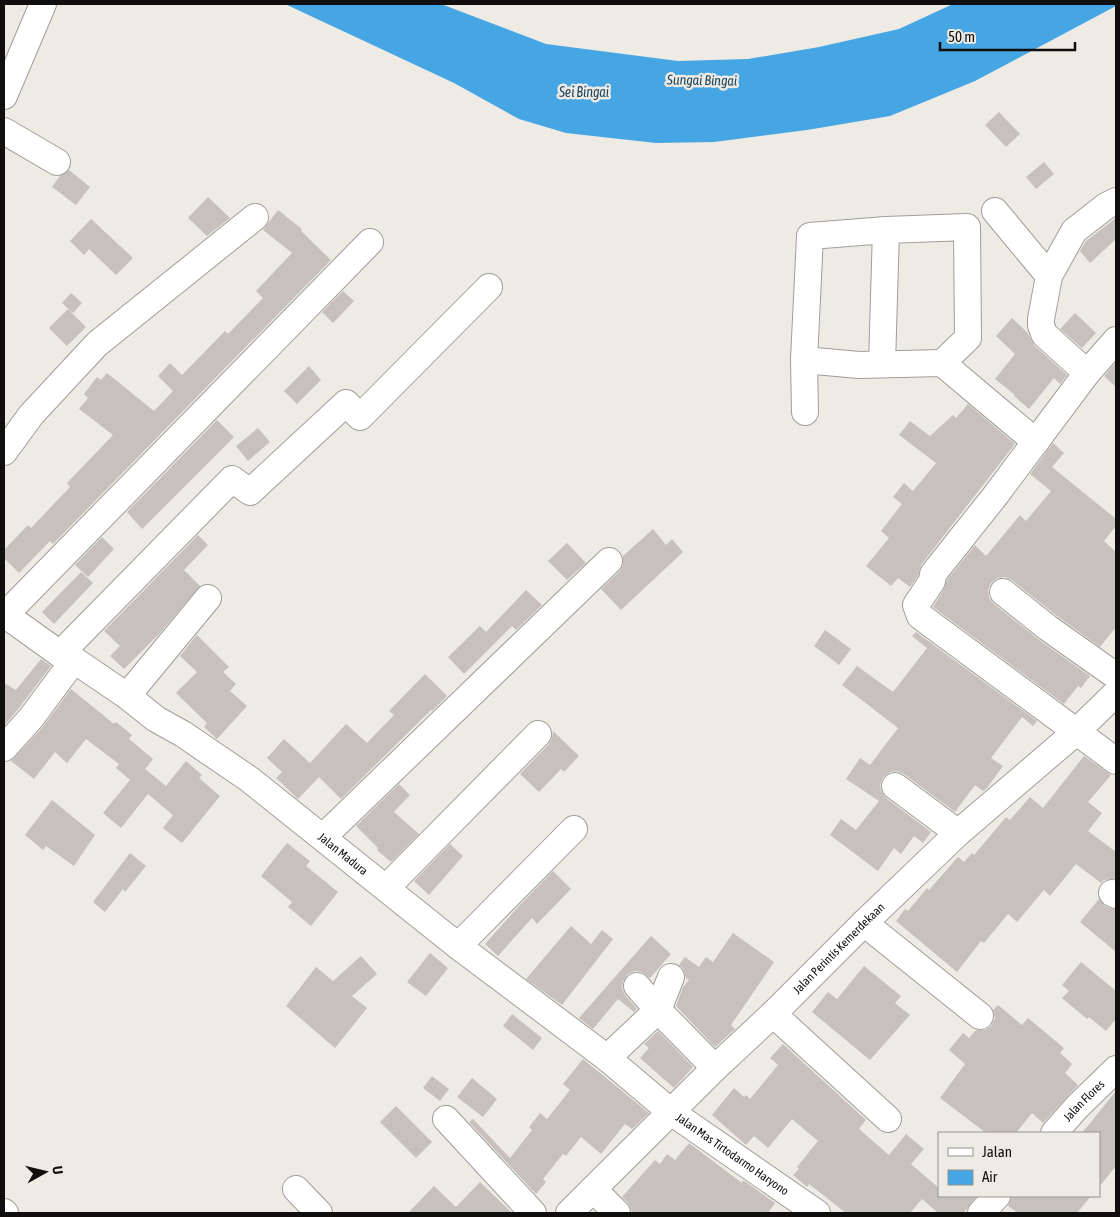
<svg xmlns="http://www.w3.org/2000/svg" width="1120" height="1217" viewBox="0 0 1120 1217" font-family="'Asap Condensed',sans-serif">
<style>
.water{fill:#46a5e3}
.building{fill:#c7c0bd}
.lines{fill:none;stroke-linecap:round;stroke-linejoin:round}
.minor-casing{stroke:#a09e98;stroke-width:28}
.minor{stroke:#fff;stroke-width:26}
.labels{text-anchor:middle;stroke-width:5;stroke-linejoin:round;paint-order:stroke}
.street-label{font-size:12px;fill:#100f0d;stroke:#edebe4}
.water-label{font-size:14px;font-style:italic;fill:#1f4660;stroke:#edebe4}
</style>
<rect width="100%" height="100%" fill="#edebe4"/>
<path class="water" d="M 285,4 L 441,4 L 546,44 L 678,61 L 748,59 L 819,47 L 899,29 L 953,4 L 1116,4 L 1116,6 L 975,81 L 890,116 L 807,130 L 714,142 L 656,143 L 566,133 L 519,119 L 454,83 Z"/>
<g class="building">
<path d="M 999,112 L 1020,134 L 1006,147 L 985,125 Z"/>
<path d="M 1044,162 L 1054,174 L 1036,189 L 1026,177 Z"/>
<path d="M 69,170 L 90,187 L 76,205 L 52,187 L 60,176 Z"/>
<path d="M 208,197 L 230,218 L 207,236 L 188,218 Z"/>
<path d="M 278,210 L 302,229 L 301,231 L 331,260 L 53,544 L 50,541 L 19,573 L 4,558 L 4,550 L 28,525 L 31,528 L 70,487 L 67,483 L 113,435 L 79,409 L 88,398 L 84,394 L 97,377 L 101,380 L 107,373 L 154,411 L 173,391 L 158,376 L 170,363 L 182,375 L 225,331 L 228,334 L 263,298 L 256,291 L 292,253 L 263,230 Z"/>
<path d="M 1116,218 L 1116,239 L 1090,263 L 1080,251 L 1086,241 Z"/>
<path d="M 91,219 L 133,258 L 116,275 L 89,249 L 84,255 L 70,241 Z"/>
<path d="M 343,291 L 354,301 L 333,323 L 322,312 Z"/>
<path d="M 71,293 L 82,303 L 73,313 L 62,303 Z"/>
<path d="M 68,309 L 86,327 L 67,346 L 49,328 Z"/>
<path d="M 1075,313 L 1096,333 L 1082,348 L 1060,329 Z"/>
<path d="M 1012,318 L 1027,332 L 1034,345 L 1067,375 L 1060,384 L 1054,378 L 1029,409 L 1014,396 L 1015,395 L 995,379 L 1015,354 L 996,336 Z"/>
<path d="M 1116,362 L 1116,387 L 1104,376 Z"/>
<path d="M 309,366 L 321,380 L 297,404 L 284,391 Z"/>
<path d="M 968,404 L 1015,444 L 921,565 L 918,576 L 910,587 L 898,578 L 891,586 L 866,566 L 889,538 L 881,531 L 902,504 L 893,497 L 904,483 L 913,491 L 936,463 L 899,435 L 910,421 L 930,436 L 953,415 L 956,418 Z"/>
<path d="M 217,420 L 234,437 L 142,529 L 127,512 Z"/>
<path d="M 258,428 L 270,442 L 248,461 L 236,446 Z"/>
<path d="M 1053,443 L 1064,453 L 1052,467 L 1116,519 L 1116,526 L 1104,541 L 1116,552 L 1116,627 L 1100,647 L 1057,616 L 1012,580 L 1005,577 L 997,578 L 991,583 L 988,590 L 989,598 L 994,604 L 1039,640 L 1090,676 L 1081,688 L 1078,686 L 1064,704 L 933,607 L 944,589 L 947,580 L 975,545 L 986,556 L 1020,515 L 1026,521 L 1051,491 L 1030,474 Z"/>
<path d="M 653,529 L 666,545 L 672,539 L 683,552 L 621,610 L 601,589 L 620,571 L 623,565 L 623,556 Z"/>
<path d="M 198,535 L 208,545 L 184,570 L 200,586 L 158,635 L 124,669 L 110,656 L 120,646 L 104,631 Z"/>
<path d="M 102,537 L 114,549 L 88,577 L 75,565 Z"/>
<path d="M 567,543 L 586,563 L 567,580 L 548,561 Z"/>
<path d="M 81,572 L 93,583 L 54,624 L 42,612 Z"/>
<path d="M 526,590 L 542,605 L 516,630 L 512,626 L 464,674 L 448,657 L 480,626 L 486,632 Z"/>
<path d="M 825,630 L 851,649 L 839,665 L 814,646 Z"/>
<path d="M 200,631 L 197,635 L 229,667 L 223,672 L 236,684 L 230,691 L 247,706 L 217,739 L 204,727 L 207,723 L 176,693 L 197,672 L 180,656 Z"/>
<path d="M 916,632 L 1037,721 L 1033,726 L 1022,717 L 991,758 L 1003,766 L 987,788 L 983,791 L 975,785 L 955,812 L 904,774 L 897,771 L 890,772 L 883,777 L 880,785 L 881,791 L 886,798 L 931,832 L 923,843 L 914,836 L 901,854 L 894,848 L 878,871 L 830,835 L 841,819 L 856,830 L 879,801 L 846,779 L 860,758 L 870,765 L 898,728 L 842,685 L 857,666 L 893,692 L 927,648 L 912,636 Z"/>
<path d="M 41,659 L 51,666 L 19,708 L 4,726 L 4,683 L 16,690 Z"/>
<path d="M 425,674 L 447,696 L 432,711 L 431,710 L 341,799 L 319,777 L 298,799 L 276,778 L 282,772 L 267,758 L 284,739 L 310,763 L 346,724 L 367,743 L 394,715 L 389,711 Z"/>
<path d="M 71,689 L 114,724 L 116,722 L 132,735 L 129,739 L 153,759 L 145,769 L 166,786 L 186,761 L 202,775 L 199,778 L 220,796 L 182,843 L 163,828 L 173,815 L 148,794 L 121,828 L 103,813 L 130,780 L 116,768 L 119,764 L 86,739 L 67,763 L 55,752 L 34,779 L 11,761 L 42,728 Z"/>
<path d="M 553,731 L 579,756 L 564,772 L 561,769 L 539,792 L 520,774 L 549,744 L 552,738 Z"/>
<path d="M 1084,756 L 1111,775 L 1088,802 L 1102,813 L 1088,831 L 1116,852 L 1116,876 L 1115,879 L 1104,880 L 1101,883 L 1076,864 L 1050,896 L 1044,890 L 1017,922 L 1008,914 L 984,943 L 981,941 L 957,972 L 896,921 L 905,909 L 908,911 L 927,888 L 929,890 L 958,857 L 964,862 L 972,853 L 974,855 L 1006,817 L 1010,820 L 1030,797 L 1043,808 Z"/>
<path d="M 399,784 L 410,795 L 394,812 L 419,834 L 391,862 L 377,850 L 378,848 L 356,826 Z"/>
<path d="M 52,800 L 95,835 L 74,866 L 46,846 L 43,850 L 25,835 Z"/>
<path d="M 287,843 L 310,861 L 306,866 L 338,892 L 311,926 L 288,907 L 292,902 L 261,876 Z"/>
<path d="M 450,844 L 463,856 L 429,895 L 414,881 Z"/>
<path d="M 130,853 L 146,866 L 125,892 L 123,889 L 105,912 L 93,902 Z"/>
<path d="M 553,871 L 571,889 L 537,924 L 532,918 L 498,956 L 485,944 L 518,907 Z"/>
<path d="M 1099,899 L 1105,906 L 1116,910 L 1116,952 L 1080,922 Z"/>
<path d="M 571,926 L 591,944 L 602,930 L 613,939 L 562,1005 L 526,979 Z"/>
<path d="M 733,933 L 774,962 L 731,1025 L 735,1029 L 715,1047 L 676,1006 L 683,987 L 689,980 L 686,978 L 683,968 L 679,965 L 685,957 L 699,967 L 706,957 L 713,962 Z"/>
<path d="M 651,936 L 671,954 L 650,978 L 642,972 L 635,971 L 628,974 L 623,981 L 622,988 L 625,995 L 637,1009 L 634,1012 L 618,999 L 593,1029 L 579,1018 Z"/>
<path d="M 430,953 L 448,968 L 426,996 L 407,982 Z"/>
<path d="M 361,956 L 377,974 L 352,996 L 367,1008 L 335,1048 L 286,1006 L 316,967 L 333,981 Z"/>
<path d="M 1081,962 L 1116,991 L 1116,1019 L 1106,1031 L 1089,1017 L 1087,1019 L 1062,998 L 1069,991 L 1062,985 Z"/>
<path d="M 864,966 L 901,996 L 895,1003 L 910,1015 L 870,1060 L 812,1012 L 828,992 L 837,999 Z"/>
<path d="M 998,1005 L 1022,1025 L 1028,1018 L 1064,1048 L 1060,1053 L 1072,1064 L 1065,1073 L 1078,1085 L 1043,1123 L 1032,1113 L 1016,1133 L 986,1133 L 940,1098 L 965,1064 L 949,1050 L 963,1033 L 969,1038 L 976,1030 L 985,1030 L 991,1026 L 995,1018 L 993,1010 Z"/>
<path d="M 512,1014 L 542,1038 L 533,1050 L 503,1026 Z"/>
<path d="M 658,1031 L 693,1067 L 674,1088 L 640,1058 L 649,1048 L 644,1044 Z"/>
<path d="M 783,1044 L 866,1120 L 859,1129 L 889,1155 L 906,1134 L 924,1149 L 911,1164 L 939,1188 L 939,1196 L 977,1196 L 967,1209 L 963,1213 L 938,1213 L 922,1199 L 910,1213 L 846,1213 L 809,1184 L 807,1187 L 793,1175 L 799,1169 L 797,1167 L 818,1141 L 792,1119 L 768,1148 L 754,1136 L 746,1145 L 712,1115 L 734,1088 L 744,1097 L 746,1095 L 750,1099 L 778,1065 L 770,1058 Z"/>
<path d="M 583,1059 L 649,1113 L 632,1129 L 625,1124 L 601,1154 L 581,1137 L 566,1156 L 563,1154 L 543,1179 L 546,1182 L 536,1194 L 469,1122 L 473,1119 L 510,1158 L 532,1130 L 529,1127 L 540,1113 L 547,1119 L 570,1090 L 563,1084 Z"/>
<path d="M 432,1076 L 449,1089 L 440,1101 L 423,1088 Z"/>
<path d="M 472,1078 L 497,1099 L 483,1117 L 457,1097 Z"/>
<path d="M 1116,1091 L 1116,1166 L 1099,1187 L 1099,1133 L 1082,1133 Z"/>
<path d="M 396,1106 L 432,1142 L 416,1158 L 380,1122 Z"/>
<path d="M 689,1143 L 742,1183 L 743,1180 L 775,1203 L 768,1213 L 632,1213 L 631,1209 L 628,1203 L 622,1197 L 655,1160 L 660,1164 L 667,1154 L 675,1160 Z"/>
<path d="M 480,1182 L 512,1213 L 408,1213 L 434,1186 L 456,1207 Z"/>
<path d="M 1012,1196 L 1091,1196 L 1077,1213 L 1018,1213 L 1008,1206 Z"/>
</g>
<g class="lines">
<g class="minor-casing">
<g id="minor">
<path d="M 4,96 L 43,4"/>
<path d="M 4,131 L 57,162"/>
<path d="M 995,211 L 1049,276 L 1074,231 L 1106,206 L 1116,201"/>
<path d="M 886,230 L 967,227 L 968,338 L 942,363"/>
<path d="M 1049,276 L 1041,319 L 1041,325 L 1044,334 L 1087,373"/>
<path d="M 1116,340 L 1087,373 L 995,496 L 933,574 L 932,581 L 916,605 L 920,616 L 1116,761"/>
<path d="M 804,360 L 810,236 L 886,230 L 882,364"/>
<path d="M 805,412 L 804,360 L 859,365 L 942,363 L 1036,442"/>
<path d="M 4,452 L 31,415 L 97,344 L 255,217"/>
<path d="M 1003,592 L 1048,628 L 1116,676"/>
<path id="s1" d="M 4,614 L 60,654 L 74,660 L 127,696 L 156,719 L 183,734 L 249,779 L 458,946 L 607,1058 L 671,1112 L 817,1213"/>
<path d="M 5,615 L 370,242"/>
<path d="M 60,654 L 232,479 L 250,492 L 346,403 L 360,417 L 489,287"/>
<path d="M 127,696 L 208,598"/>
<path d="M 4,748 L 31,718 L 74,660"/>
<path d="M 895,786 L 958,833"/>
<path d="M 323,837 L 609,561"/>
<path d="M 386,888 L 538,734"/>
<path d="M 1112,893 L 1116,895"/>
<path d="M 864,923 L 980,1016"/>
<path d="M 458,946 L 574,829"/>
<path d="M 637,986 L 658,1010 L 715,1068"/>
<path d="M 773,1014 L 888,1119"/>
<path d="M 607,1058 L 658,1010 L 671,977"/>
<path d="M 446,1119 L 533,1213"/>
<path id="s2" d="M 1054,1133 L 1077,1107 L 1116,1069"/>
<path d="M 296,1189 L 319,1213"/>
<path d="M 593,1189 L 617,1213"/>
<path d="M 4,1212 L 5,1213"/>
<path id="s3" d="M 569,1213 L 715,1068 L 773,1014 L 864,923 L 958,833 L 1076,732 L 1116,693"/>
<path d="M 981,1213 L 997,1196"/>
</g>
</g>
<use href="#minor" class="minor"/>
</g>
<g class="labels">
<g class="street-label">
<text dy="4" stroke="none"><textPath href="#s1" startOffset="416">Jalan Madura</textPath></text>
<text dy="4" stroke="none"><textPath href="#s3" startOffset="378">Jalan Perintis Kemerdekaan</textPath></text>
<text dy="4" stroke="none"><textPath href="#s2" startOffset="44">Jalan Flores</textPath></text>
<text dy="4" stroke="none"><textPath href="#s1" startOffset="908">Jalan Mas Tirtodarmo Haryono</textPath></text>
</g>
<g class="water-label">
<text transform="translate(702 80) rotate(1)" y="5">Sungai Bingai</text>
<text x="584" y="97">Sei Bingai</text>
</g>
</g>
<rect width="1120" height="1217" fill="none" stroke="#100f0d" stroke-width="10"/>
<rect x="938" y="1132" width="162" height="65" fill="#edebe4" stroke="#95938e"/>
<rect x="948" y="1148" width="25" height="8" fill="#ffffff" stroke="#95938e"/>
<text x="982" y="1157" font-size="15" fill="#100f0d">Jalan</text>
<rect x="948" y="1170" width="25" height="15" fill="#46a5e3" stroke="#95938e"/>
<text x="982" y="1182" font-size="15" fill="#100f0d">Air</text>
<g transform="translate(45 1172) rotate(82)" stroke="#edebe4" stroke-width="4" paint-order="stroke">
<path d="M0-4L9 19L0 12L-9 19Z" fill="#100f0d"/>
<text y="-8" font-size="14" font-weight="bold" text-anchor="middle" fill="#100f0d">U</text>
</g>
<path d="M940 42v8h135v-8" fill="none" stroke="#100f0d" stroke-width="2.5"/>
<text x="948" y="42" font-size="15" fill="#100f0d" stroke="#edebe4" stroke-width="4" paint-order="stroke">50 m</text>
</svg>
